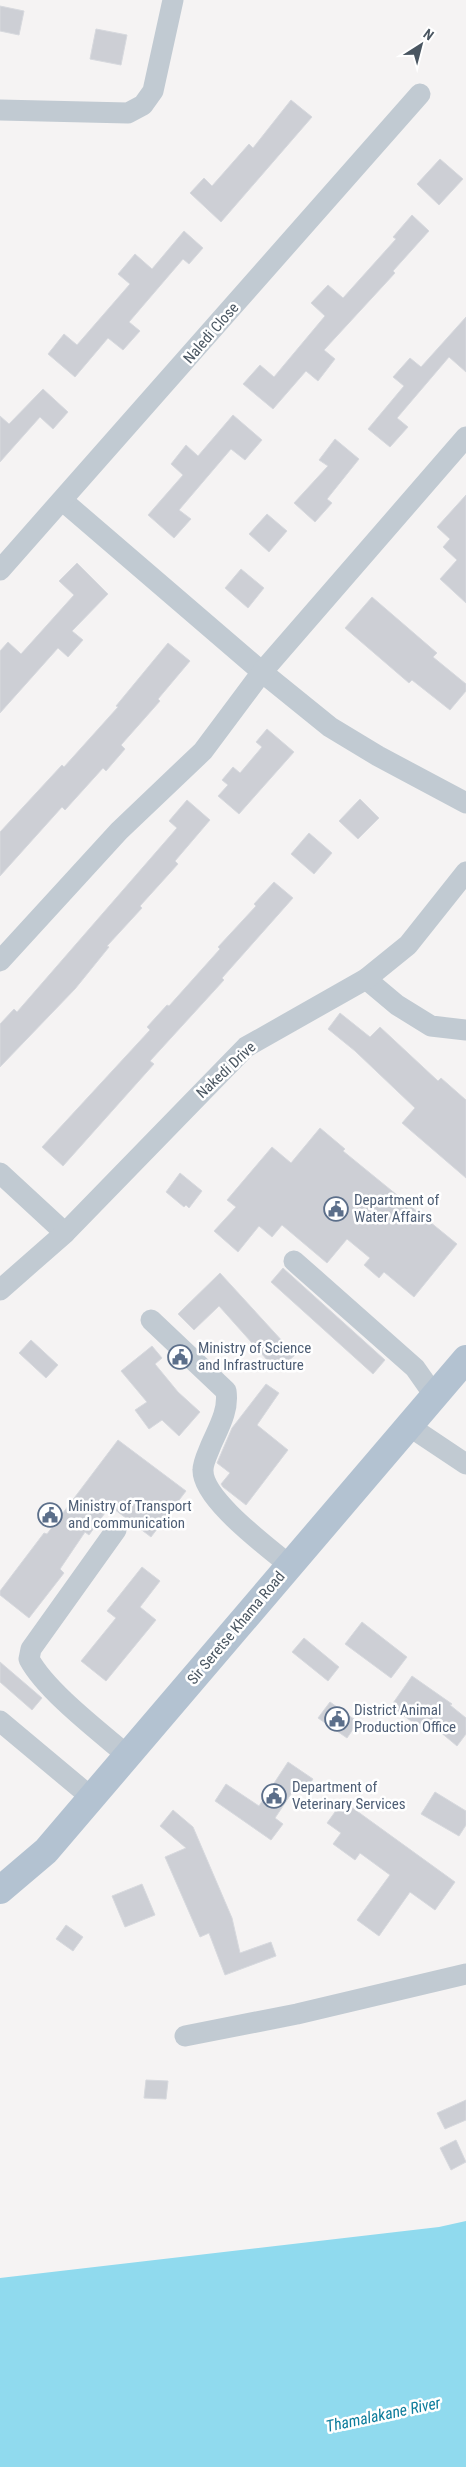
<svg xmlns="http://www.w3.org/2000/svg" width="466" height="2467" viewBox="0 0 466 2467" font-family="'Roboto Condensed',sans-serif">
<style>
.water{fill:#90daee}
.building{fill:#cdcfd5;stroke:#d7d9de}
.lines{fill:none;stroke-linecap:round;stroke-linejoin:round}
.minor{stroke:#c1cad2;stroke-width:21}
.major{stroke:#b3c2d1;stroke-width:28}
.labels{text-anchor:middle;stroke-width:5;stroke-linejoin:round;paint-order:stroke}
.street-label{font-size:15px;fill:#4a5661;stroke:#fff}
.service-label{font-size:15px;fill:#4e5e75;stroke:#fff;text-anchor:start}
.water-label{font-size:16px;font-style:italic;fill:#0c7c9b;stroke:#fff}
</style>
<rect width="100%" height="100%" fill="#f5f3f3"/>
<path class="water" d="M 466,2221 L 466,2467 L 0,2467 L 0,2278 L 439,2227 Z"/>
<g class="building">
<path d="M 0,6 L 24,11 L 19,35 L 0,31 Z"/>
<path d="M 96,29 L 127,35 L 121,65 L 90,59 Z"/>
<path d="M 291,100 L 312,117 L 221,222 L 190,193 L 204,178 L 212,186 L 249,144 L 253,148 Z"/>
<path d="M 440,159 L 463,179 L 439,205 L 417,184 Z"/>
<path d="M 412,215 L 429,231 L 393,271 L 395,273 L 324,350 L 335,359 L 318,381 L 306,371 L 273,409 L 243,384 L 260,365 L 274,377 L 325,316 L 311,303 L 328,285 L 343,298 L 396,239 L 393,237 Z"/>
<path d="M 184,231 L 203,248 L 189,264 L 183,259 L 129,322 L 140,331 L 123,350 L 108,338 L 75,377 L 48,354 L 64,334 L 77,345 L 130,284 L 118,274 L 135,254 L 152,269 Z"/>
<path d="M 466,317 L 466,372 L 449,357 L 397,418 L 408,427 L 390,447 L 368,429 L 404,386 L 393,377 L 410,358 L 421,367 Z"/>
<path d="M 43,389 L 68,412 L 53,429 L 40,417 L 0,462 L 0,416 L 9,424 Z"/>
<path d="M 233,415 L 262,440 L 245,460 L 231,449 L 179,510 L 191,519 L 174,538 L 148,515 L 183,475 L 171,464 L 186,445 L 198,456 Z"/>
<path d="M 335,439 L 359,459 L 327,499 L 332,503 L 315,522 L 294,503 L 328,466 L 319,460 Z"/>
<path d="M 466,495 L 466,603 L 440,579 L 457,560 L 443,547 L 450,539 L 437,527 Z"/>
<path d="M 267,514 L 287,531 L 269,552 L 249,534 Z"/>
<path d="M 77,563 L 108,594 L 72,631 L 83,640 L 68,657 L 58,648 L 0,713 L 0,651 L 8,642 L 21,654 L 74,595 L 59,581 Z"/>
<path d="M 241,569 L 264,588 L 248,608 L 225,588 Z"/>
<path d="M 372,597 L 437,653 L 433,657 L 466,684 L 466,691 L 450,710 L 412,680 L 409,683 L 345,628 Z"/>
<path d="M 168,643 L 190,661 L 158,699 L 160,701 L 121,745 L 125,749 L 106,771 L 103,768 L 65,810 L 62,807 L 0,876 L 0,832 L 62,765 L 64,767 L 118,707 L 116,706 Z"/>
<path d="M 267,729 L 294,752 L 239,814 L 218,796 L 228,785 L 222,780 L 233,767 L 240,773 L 262,747 L 256,742 Z"/>
<path d="M 360,799 L 379,818 L 358,839 L 339,821 Z"/>
<path d="M 187,800 L 210,820 L 175,861 L 178,864 L 140,906 L 142,908 L 107,946 L 109,947 L 75,989 L 0,1067 L 0,1024 L 14,1009 L 17,1012 L 177,828 L 169,821 Z"/>
<path d="M 309,833 L 332,853 L 314,874 L 291,854 Z"/>
<path d="M 274,882 L 293,898 L 222,978 L 224,980 L 150,1061 L 154,1064 L 63,1166 L 42,1147 L 150,1030 L 147,1027 L 167,1005 L 169,1006 L 220,949 L 218,947 L 256,906 L 254,904 Z"/>
<path d="M 340,1013 L 370,1037 L 380,1027 L 438,1081 L 441,1078 L 466,1100 L 466,1178 L 402,1123 L 415,1108 L 355,1051 L 328,1029 Z"/>
<path d="M 320,1128 L 345,1149 L 343,1151 L 457,1244 L 414,1297 L 384,1272 L 379,1278 L 364,1265 L 370,1258 L 347,1239 L 327,1263 L 282,1225 L 272,1237 L 259,1226 L 238,1252 L 214,1231 L 236,1207 L 227,1200 L 272,1147 L 291,1163 Z"/>
<path d="M 180,1173 L 202,1191 L 189,1208 L 186,1205 L 184,1207 L 166,1192 Z"/>
<path d="M 283,1268 L 385,1360 L 373,1374 L 271,1282 Z"/>
<path d="M 220,1273 L 295,1355 L 277,1371 L 219,1306 L 194,1330 L 178,1314 Z"/>
<path d="M 31,1340 L 58,1365 L 46,1378 L 19,1353 Z"/>
<path d="M 152,1346 L 162,1358 L 155,1364 L 178,1392 L 200,1412 L 179,1436 L 162,1420 L 149,1429 L 135,1410 L 147,1402 L 121,1371 Z"/>
<path d="M 266,1384 L 279,1393 L 257,1425 L 288,1450 L 246,1505 L 223,1487 L 221,1484 L 230,1473 L 217,1463 L 232,1428 Z"/>
<path d="M 118,1440 L 186,1491 L 151,1537 L 110,1506 L 89,1535 L 85,1532 L 60,1569 L 64,1573 L 29,1618 L 0,1595 L 0,1591 L 44,1533 L 47,1534 Z"/>
<path d="M 142,1567 L 160,1581 L 140,1607 L 156,1620 L 106,1681 L 81,1661 L 116,1618 L 107,1611 Z"/>
<path d="M 362,1622 L 407,1657 L 391,1678 L 345,1644 Z"/>
<path d="M 304,1638 L 339,1667 L 328,1681 L 292,1652 Z"/>
<path d="M 0,1662 L 42,1698 L 32,1710 L 0,1682 Z"/>
<path d="M 412,1676 L 452,1704 L 450,1705 L 466,1718 L 466,1734 L 457,1746 L 433,1726 L 427,1733 L 391,1706 Z"/>
<path d="M 330,1702 L 358,1722 L 347,1738 L 318,1718 Z"/>
<path d="M 288,1762 L 313,1779 L 304,1793 L 295,1788 L 275,1818 L 283,1824 L 271,1840 L 215,1801 L 226,1784 L 259,1806 Z"/>
<path d="M 435,1792 L 466,1811 L 466,1825 L 459,1836 L 421,1814 Z"/>
<path d="M 343,1801 L 455,1882 L 435,1910 L 410,1892 L 379,1936 L 357,1920 L 390,1875 L 360,1853 L 355,1860 L 333,1844 L 341,1833 L 327,1823 Z"/>
<path d="M 173,1810 L 193,1827 L 232,1918 L 240,1953 L 271,1942 L 276,1956 L 225,1975 L 209,1933 L 200,1937 L 165,1857 L 186,1848 L 160,1826 Z"/>
<path d="M 142,1884 L 155,1915 L 125,1927 L 112,1896 Z"/>
<path d="M 66,1925 L 83,1937 L 73,1951 L 56,1939 Z"/>
<path d="M 146,2080 L 168,2081 L 166,2099 L 144,2098 Z"/>
<path d="M 466,2100 L 466,2120 L 445,2129 L 437,2113 Z"/>
<path d="M 456,2140 L 466,2162 L 451,2170 L 440,2148 Z"/>
</g>
<g class="lines">
<g class="minor">
<path d="M 0,110 L 128,113 L 143,105 L 153,91 L 173,0"/>
<path d="M 63,501 L 262,672 L 330,727 L 378,756 L 466,803"/>
<path d="M 0,570 L 420,94"/>
<path d="M 0,961 L 119,831 L 203,751 L 262,672 L 466,437"/>
<path d="M 366,979 L 397,1005 L 431,1026 L 466,1030"/>
<path d="M 0,1173 L 65,1233"/>
<path d="M 294,1261 L 415,1368 L 434,1395"/>
<path d="M 0,1290 L 65,1233 L 246,1047 L 366,979 L 408,945 L 466,872"/>
<path d="M 151,1320 L 226,1391 C 229,1410 219,1427 211,1445 C 208,1453 203,1462 203,1470 C 202,1499 268,1547 289,1565"/>
<path d="M 409,1426 L 466,1464"/>
<path d="M 116,1530 L 31,1649 L 29,1659 C 46,1691 100,1732 128,1756"/>
<path d="M 0,1721 L 92,1798"/>
<path d="M 185,2036 L 297,2014 L 466,1974"/>
</g>
<path class="major" d="M 0,1890 L 46,1851 L 466,1359"/>
</g>
<defs>
<g id="civic-ring" transform="scale(1.25)"><circle r="9.5" fill="#fff" stroke="#5c6f8a" stroke-width="1.5"/><path d="M-.6-6.5H3V-4.5H.6V-3L4-1V1h2V6H-6V1h2V-1L-.6-3ZM-1.2 2.5V6h2.4V2.5Z" fill="#5c6f8a"/></g>
</defs>
<g fill-rule="evenodd">
<use href="#civic-ring" x="336" y="1209"/>
<use href="#civic-ring" x="180" y="1357"/>
<use href="#civic-ring" x="50" y="1515"/>
<use href="#civic-ring" x="337" y="1719"/>
<use href="#civic-ring" x="274" y="1796"/>
</g>
<g class="labels">
<g class="street-label">
<text transform="translate(211 333) rotate(-49)" y="5">Naledi Close</text>
<text transform="translate(226 1070) rotate(-43)" y="5">Nakedi Drive</text>
<text transform="translate(236 1628) rotate(-50)" y="5">Sir Seretse Khama Road</text>
</g>
<g class="service-label">
<text x="354" y="1205">Department of<tspan x="354" dy="17">Water Affairs</tspan></text>
<text x="198" y="1353">Ministry of Science<tspan x="198" dy="17">and Infrastructure</tspan></text>
<text x="68" y="1511">Ministry of Transport<tspan x="68" dy="17">and communication</tspan></text>
<text x="354" y="1715">District Animal<tspan x="354" dy="17">Production Office</tspan></text>
<text x="292" y="1792">Department of<tspan x="292" dy="17">Veterinary Services</tspan></text>
</g>
<g class="water-label">
<text transform="translate(383 2414) rotate(-12)" y="6">Thamalakane River</text>
</g>
</g>
<g transform="translate(421 45) rotate(36)" stroke="#ffffff" stroke-width="4" paint-order="stroke">
<path d="M0-4L9 19L0 12L-9 19Z" fill="#4a5661"/>
<text y="-8" font-size="14" font-weight="bold" text-anchor="middle" fill="#4a5661">N</text>
</g>
</svg>
